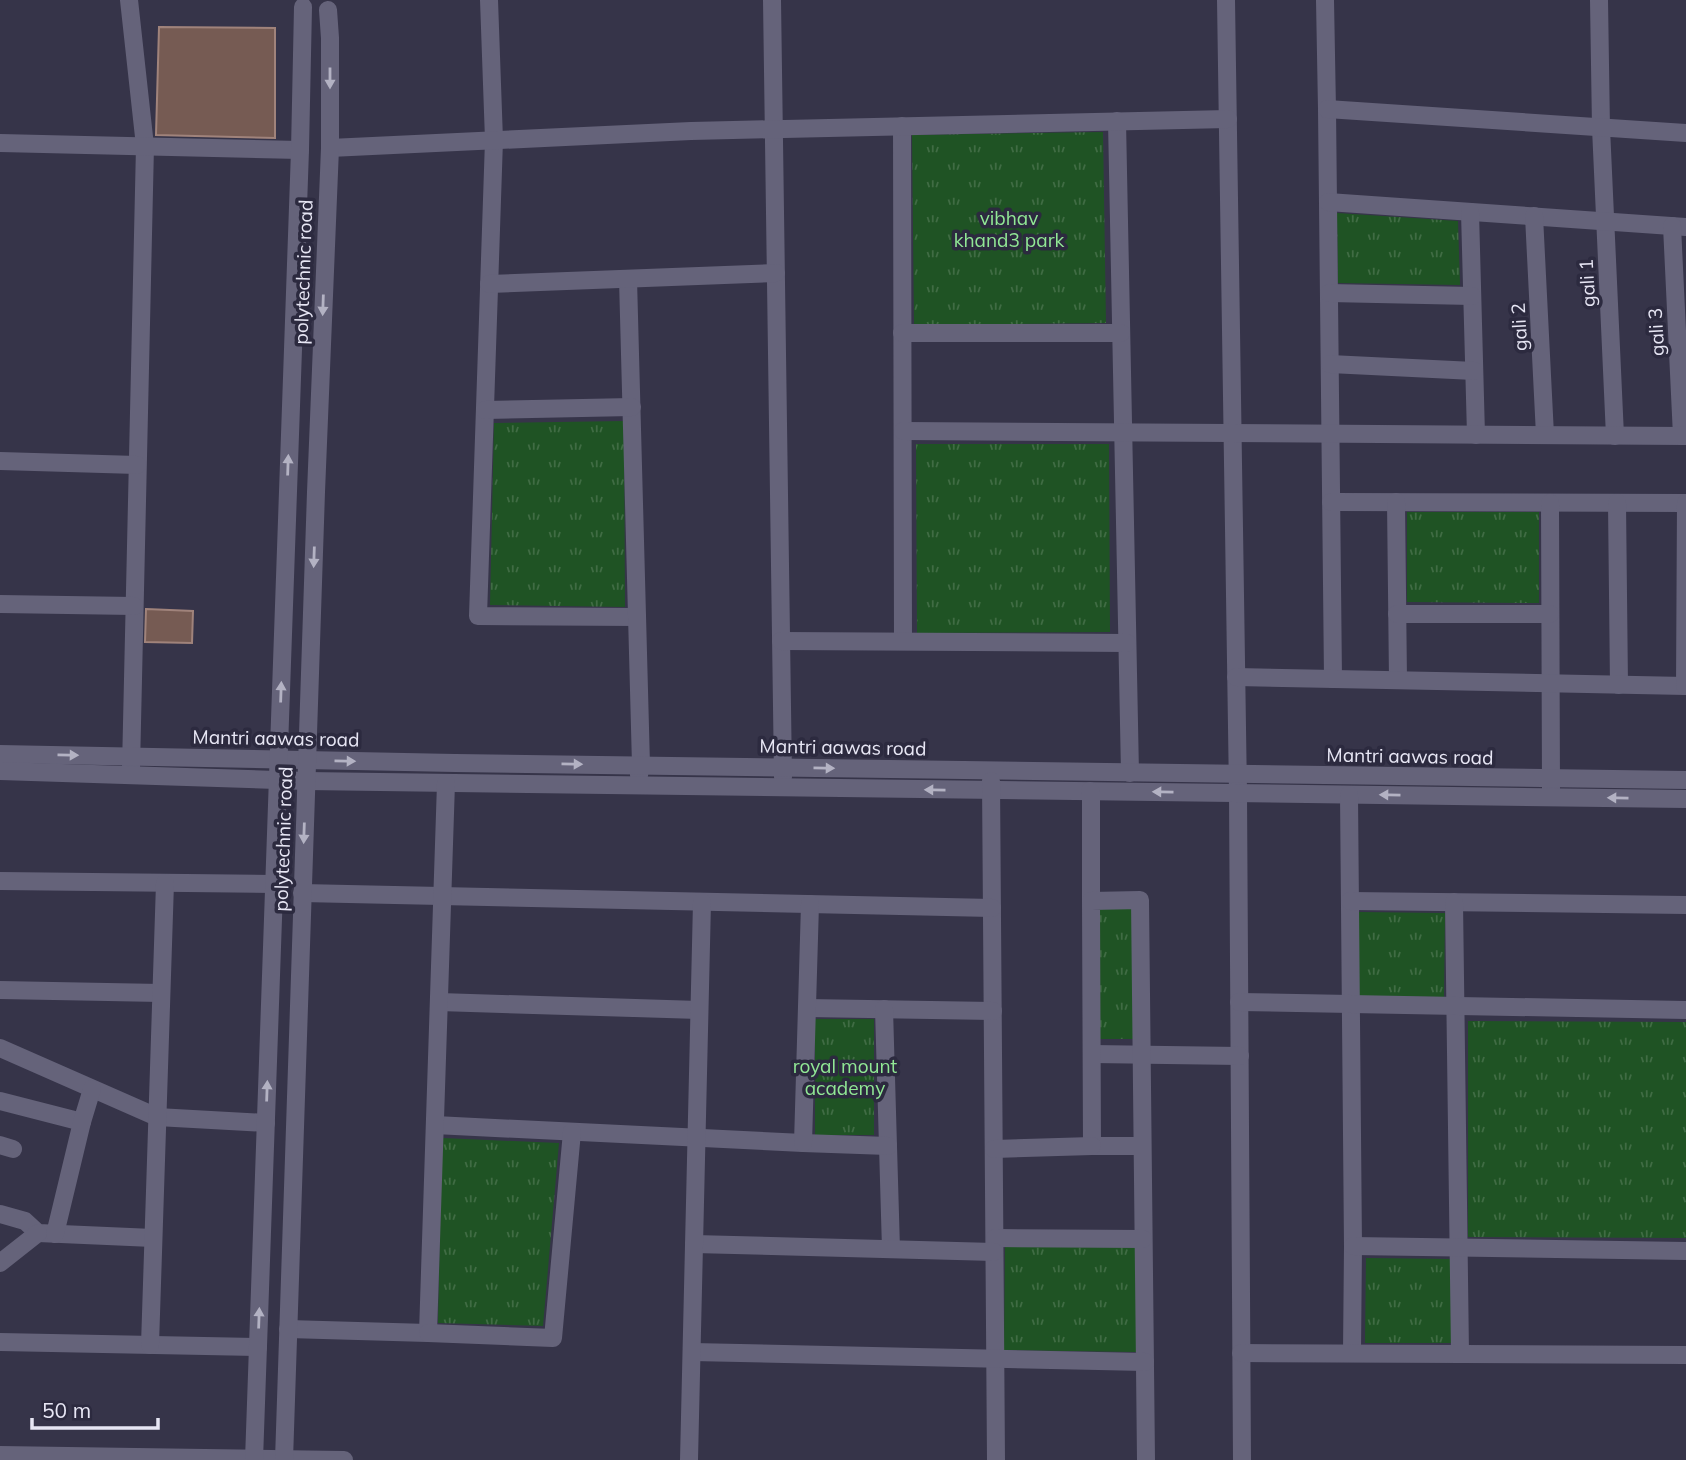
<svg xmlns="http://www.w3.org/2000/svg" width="1686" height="1460" viewBox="0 0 1686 1460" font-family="Mulish,sans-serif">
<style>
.grass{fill:url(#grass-tufts)}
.building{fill:#765b53;stroke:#a0837b;stroke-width:2}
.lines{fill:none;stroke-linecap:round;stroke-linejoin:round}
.minor{stroke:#65637a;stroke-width:18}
.oneway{fill:#b3b2c3}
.labels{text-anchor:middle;stroke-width:7;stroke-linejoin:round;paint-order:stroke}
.park-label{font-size:19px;fill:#91e895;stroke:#2c2a3f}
.street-label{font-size:19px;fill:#e7e6f4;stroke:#2c2a3f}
</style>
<defs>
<pattern id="grass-tufts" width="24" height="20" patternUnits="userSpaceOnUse" patternTransform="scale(1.75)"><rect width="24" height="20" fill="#1f5324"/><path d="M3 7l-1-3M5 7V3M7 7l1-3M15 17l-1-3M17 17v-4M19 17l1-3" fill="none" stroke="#406c44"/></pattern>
</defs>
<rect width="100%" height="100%" fill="#363449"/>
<g class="grass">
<path d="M 1103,132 L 1106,323 L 914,325 L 912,135 Z"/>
<path d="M 1337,213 L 1458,221 L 1460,285 L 1338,283 Z"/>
<path d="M 624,421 L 625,607 L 490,605 L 494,423 Z"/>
<path d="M 916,444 L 1109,444 L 1110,632 L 917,633 Z"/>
<path d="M 1407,512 L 1539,512 L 1539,603 L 1407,602 Z"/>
<path d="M 1099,909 L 1134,909 L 1133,1039 L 1098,1039 Z"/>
<path d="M 1359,912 L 1445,913 L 1444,997 L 1358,996 Z"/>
<rect x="815" y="1019" width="59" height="116"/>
<path d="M 1468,1021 L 1686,1022 L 1686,1238 L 1468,1237 Z"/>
<path d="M 442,1138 L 559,1143 L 543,1326 L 438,1323 Z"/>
<path d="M 1005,1245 L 1137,1247 L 1136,1352 L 1004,1350 Z"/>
<path d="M 1366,1258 L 1452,1259 L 1451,1343 L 1365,1343 Z"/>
</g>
<g class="building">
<path d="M 159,27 L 275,28 L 275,138 L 156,135 Z"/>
<path d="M 146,609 L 193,611 L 192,643 L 145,642 Z"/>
</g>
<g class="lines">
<g class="minor">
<path d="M 129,0 L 145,146 L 131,768"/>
<path d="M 489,0 L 494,140 L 478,616 L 637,617"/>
<path d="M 772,0 L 783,777"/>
<path d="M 1226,0 L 1238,793 L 1242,1460"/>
<path d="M 1325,0 L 1327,109 L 1333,679"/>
<path d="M 1599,0 L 1601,128 L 1615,436"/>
<path d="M 1327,109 L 1686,133"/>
<path d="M 1117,121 L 1130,773"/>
<path d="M 902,126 L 903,641"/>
<path d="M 0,143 L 300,150"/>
<path d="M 330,148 L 691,131 L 1228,119"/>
<path d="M 1328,202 L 1686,227"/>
<path d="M 1470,212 L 1476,435"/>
<path d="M 1534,216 L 1545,435"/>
<path d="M 1672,226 L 1682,436"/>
<path d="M 628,279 L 641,765 L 639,775"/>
<path d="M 489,284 L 776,273"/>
<path d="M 1329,293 L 1472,296"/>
<path d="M 902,333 L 1121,333"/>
<path d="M 1330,364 L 1474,371"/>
<path d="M 485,410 L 632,407"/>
<path d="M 903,431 L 1686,436"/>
<path d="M 0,461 L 137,465"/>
<path d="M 1331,502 L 1686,503"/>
<path d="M 1396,502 L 1398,680"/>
<path d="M 1550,503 L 1551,790"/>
<path d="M 1617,503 L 1619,685"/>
<path d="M 0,604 L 134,606"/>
<path d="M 1397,614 L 1550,614"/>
<path d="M 781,641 L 1127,643"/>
<path d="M 1236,677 L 1686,686"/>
<path d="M 1685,686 L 1686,503"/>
<path d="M 0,754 L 455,763 L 1686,780"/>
<path d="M 0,771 L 306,781 L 1686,799"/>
<path d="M 991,781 L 996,1460"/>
<path d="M 1090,791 L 1091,792 L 1091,901"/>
<path d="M 1349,795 L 1353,1246 L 1352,1352"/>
<path d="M 0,881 L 274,884"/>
<path d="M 302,893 L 992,908"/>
<path d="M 1350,901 L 1686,905"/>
<path d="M 1454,902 L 1460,1353"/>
<path d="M 0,990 L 161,993"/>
<path d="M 439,1002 L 699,1010"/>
<path d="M 1239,1002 L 1686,1010"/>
<path d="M 807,1008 L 993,1011"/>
<path d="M 884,1009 L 891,1249"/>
<path d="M 0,1048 L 157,1117 L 266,1123"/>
<path d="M 1092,1054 L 1240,1056"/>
<path d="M 0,1101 L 82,1122"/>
<path d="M 435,1125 L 803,1143 L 888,1146"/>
<path d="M 803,1143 L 810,904"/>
<path d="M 0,1145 L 13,1149"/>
<path d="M 1142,1146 L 1092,1146 L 1091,901 L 1140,900 L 1146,1460"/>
<path d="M 994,1149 L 1092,1146"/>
<path d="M 0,1214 L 25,1221 L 38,1233 L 153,1238"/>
<path d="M 55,1234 L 82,1122 L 92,1089"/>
<path d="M 995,1238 L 1143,1239"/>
<path d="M 694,1244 L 994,1252"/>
<path d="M 1353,1246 L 1686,1251"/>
<path d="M 0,1263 L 38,1233"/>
<path d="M 288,1329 L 428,1333 L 446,783"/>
<path d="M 428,1333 L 553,1338 L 572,1132"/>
<path d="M 0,1342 L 258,1347"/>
<path d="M 150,1345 L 165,883"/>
<path d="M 692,1352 L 1145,1362"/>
<path d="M 1241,1353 L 1686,1355"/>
<path d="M 0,1455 L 344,1460"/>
<path d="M 254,1460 L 300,150 L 303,7"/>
<path d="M 284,1460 L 316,492 L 330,148 L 330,38 L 328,10"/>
<path d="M 689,1460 L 702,902"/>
</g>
</g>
<defs><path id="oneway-solid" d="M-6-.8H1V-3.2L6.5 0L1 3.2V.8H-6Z" transform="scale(1.75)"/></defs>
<g class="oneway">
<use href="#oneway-solid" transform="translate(330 78) rotate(90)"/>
<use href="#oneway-solid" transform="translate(323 305) rotate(92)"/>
<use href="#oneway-solid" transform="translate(288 465) rotate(-88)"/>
<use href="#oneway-solid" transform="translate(314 557) rotate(92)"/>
<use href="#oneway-solid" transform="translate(281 692) rotate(-88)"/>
<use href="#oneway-solid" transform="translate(68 755) rotate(1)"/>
<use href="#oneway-solid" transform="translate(345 761) rotate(1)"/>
<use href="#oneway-solid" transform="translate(572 764) rotate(1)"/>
<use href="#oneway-solid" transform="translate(824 768) rotate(1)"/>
<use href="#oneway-solid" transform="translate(935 790) rotate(-179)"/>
<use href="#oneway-solid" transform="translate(1163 792) rotate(-179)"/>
<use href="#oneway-solid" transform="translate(1390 795) rotate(-179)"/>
<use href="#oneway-solid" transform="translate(1618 798) rotate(-179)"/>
<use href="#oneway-solid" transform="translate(304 833) rotate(92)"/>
<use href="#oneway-solid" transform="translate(267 1091) rotate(-88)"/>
<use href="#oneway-solid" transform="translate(259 1318) rotate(-88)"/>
</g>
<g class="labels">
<g class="park-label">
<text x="1009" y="225">vibhav<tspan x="1009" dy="22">khand3 park</tspan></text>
<text x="845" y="1073">royal mount<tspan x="845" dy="22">academy</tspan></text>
</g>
<g class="street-label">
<text transform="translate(303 272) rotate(-88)" y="7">polytechnic road</text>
<text transform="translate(1587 283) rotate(-93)" y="7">gali 1</text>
<text transform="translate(1519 327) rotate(-93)" y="7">gali 2</text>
<text transform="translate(1656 332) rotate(-93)" y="7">gali 3</text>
<text transform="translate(276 738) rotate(1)" y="7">Mantri aawas road</text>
<text transform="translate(843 747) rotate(1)" y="7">Mantri aawas road</text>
<text transform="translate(1410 756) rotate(1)" y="7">Mantri aawas road</text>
<text transform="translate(283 839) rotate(-88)" y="7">polytechnic road</text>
</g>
</g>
<path d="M32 1418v10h126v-10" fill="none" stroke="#e7e6f4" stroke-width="3.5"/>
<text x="42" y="1418" font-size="21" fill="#e7e6f4" stroke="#2c2a3f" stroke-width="5" paint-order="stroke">50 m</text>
</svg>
